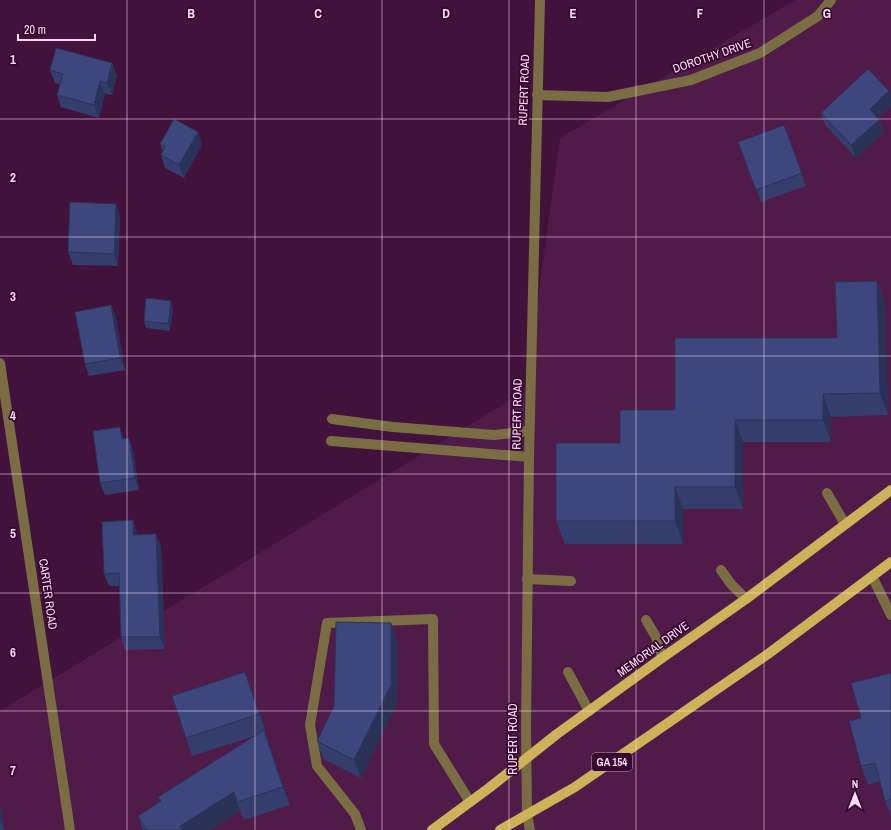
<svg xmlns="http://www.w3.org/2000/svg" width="891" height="830" viewBox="0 0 891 830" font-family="'Archivo Narrow',sans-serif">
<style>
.built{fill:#501a49}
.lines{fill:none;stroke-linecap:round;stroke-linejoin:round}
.minor{stroke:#7a6d44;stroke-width:10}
.major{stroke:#ccb258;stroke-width:10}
.wall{fill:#343d6c}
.shaded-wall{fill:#2b3258}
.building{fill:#3d477e;stroke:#2b3258}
.grid{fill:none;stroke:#fddef6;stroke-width:1;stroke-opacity:0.55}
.labels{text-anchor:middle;stroke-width:3.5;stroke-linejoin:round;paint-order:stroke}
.shield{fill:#360630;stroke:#c19dbb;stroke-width:1}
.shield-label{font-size:11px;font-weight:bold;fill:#fddef6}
.street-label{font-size:12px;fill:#fddef6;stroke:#360630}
.grid-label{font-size:13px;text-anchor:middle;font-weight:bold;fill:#fddef6;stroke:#360630;stroke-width:3.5;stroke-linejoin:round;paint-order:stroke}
</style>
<rect width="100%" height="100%" fill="#41123b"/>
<path class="built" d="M 795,0 L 891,0 L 891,830 L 0,830 L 0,711 L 525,391 L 560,138 Z"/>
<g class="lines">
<g class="minor">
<path d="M 537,95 L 608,97 L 691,80 L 760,53 L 818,16 L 831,0"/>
<path d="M 0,363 L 70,830"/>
<path d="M 332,419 L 393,427 L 494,435 L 529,431"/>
<path d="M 331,441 L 529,457"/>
<path d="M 827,493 L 845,524"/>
<path d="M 721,570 L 731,584 L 746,599"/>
<path d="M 872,576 L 891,615"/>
<path d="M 527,579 L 571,581"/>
<path d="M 646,620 L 656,637 L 662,658"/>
<path d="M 568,672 L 589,711"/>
<path d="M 361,830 L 355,814 L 317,766 L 310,725 L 327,623 L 433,619 L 434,744 L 470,802"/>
<path d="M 530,830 L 527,815 L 526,727 L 529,457 L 540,0"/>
</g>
<g class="major">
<path d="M 432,830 L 489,788 L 557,734 L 662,658 L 746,599 L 891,490"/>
<path d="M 500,830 L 575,787 L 768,654 L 891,562"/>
</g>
</g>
<g class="wall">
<path d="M 112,63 L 117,76 L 112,95 L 105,94 L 99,118 L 61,107 L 57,95 L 60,84 L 55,83 L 50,70 Z"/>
<path d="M 889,91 L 891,96 L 891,106 L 878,118 L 879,120 L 884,132 L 856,158 L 825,125 L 821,113 Z"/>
<path d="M 784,125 L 806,186 L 761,202 L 738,142 Z"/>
<path d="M 198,132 L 202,145 L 184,178 L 165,168 L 161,155 L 163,151 L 160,144 Z"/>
<path d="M 116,204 L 120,217 L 118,266 L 73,265 L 68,252 Z"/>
<path d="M 877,281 L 885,304 L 888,415 L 831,417 L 831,442 L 743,442 L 743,509 L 683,509 L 683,544 L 565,544 L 556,521 L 620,443 L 675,410 L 837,338 Z"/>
<path d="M 111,305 L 116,318 L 125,370 L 89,376 L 85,364 Z"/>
<path d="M 173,308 L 170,331 L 146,328 L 144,321 Z"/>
<path d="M 129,438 L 133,451 L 139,490 L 105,495 L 100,483 L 124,439 Z"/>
<path d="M 137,533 L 137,535 L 156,534 L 161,547 L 165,649 L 125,650 L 121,637 L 120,586 L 109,586 L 104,574 Z"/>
<path d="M 398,641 L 397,703 L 361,778 L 323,759 L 317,741 Z"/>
<path d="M 245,672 L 252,690 L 266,732 L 265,733 L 290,805 L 244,820 L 240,811 L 210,830 L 143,830 L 138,816 L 160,802 L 158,797 L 255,736 L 192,756 L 186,738 Z"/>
<path d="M 891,673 L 891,816 L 885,801 L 880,781 L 868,785 L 861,766 L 861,718 Z"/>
<path d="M 0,805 L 5,830 L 0,830 Z"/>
</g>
<g class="shaded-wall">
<path d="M 112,63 L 117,76 L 112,95 L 107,83 Z"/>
<path d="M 100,81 L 105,94 L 99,118 L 94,105 Z"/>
<path d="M 889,91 L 891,96 L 891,106 L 874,122 L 870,109 Z"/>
<path d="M 879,120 L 884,132 L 856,158 L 851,145 Z"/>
<path d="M 198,132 L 202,145 L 184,178 L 179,165 Z"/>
<path d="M 116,204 L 120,217 L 118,266 L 114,254 Z"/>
<path d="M 877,281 L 885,304 L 888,415 L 880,393 Z"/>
<path d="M 171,301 L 173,308 L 170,331 L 168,324 Z"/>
<path d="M 111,305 L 116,318 L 125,370 L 120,358 Z"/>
<path d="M 823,394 L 831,417 L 831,442 L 823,420 Z"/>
<path d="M 735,420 L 743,442 L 743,509 L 735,487 Z"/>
<path d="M 120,427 L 124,440 L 122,439 Z"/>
<path d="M 129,438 L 133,451 L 139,490 L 135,478 Z"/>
<path d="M 675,487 L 683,509 L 683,544 L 675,521 Z"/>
<path d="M 133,520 L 137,533 L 138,548 L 133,535 Z"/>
<path d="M 156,534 L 161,547 L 165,649 L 160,637 Z"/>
<path d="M 391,623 L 398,641 L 397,703 L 361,778 L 354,760 Z"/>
<path d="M 245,672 L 252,690 L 266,732 L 259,714 Z"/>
<path d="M 264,730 L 271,748 L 290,805 L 283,787 Z"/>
<path d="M 234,792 L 240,811 L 210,830 L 182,830 L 180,826 Z"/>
<path d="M 0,805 L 5,830 L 4,830 L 0,819 Z"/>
</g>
<g class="building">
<path d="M 56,48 L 112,63 L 107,83 L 100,81 L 94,105 L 57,95 L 63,74 L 50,70 Z"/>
<path d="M 868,69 L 889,91 L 870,109 L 879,120 L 851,145 L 821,113 Z"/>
<path d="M 174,119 L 198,132 L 179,165 L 161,155 L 165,147 L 160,144 Z"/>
<path d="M 784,125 L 802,173 L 756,190 L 738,142 Z"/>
<path d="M 70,202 L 116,204 L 114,254 L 68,252 Z"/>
<path d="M 877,281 L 880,393 L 823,394 L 823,420 L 735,420 L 735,487 L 675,487 L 675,521 L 556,521 L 556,443 L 620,443 L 620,410 L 675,410 L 675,338 L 837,338 L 835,282 Z"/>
<path d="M 146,298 L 171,301 L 168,324 L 144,321 Z"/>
<path d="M 111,305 L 120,358 L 85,364 L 75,312 Z"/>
<path d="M 120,427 L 122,439 L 129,438 L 135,478 L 100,483 L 93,431 Z"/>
<path d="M 133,520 L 133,535 L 156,534 L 160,637 L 121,637 L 119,573 L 104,574 L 102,522 Z"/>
<path d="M 336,622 L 391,623 L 391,685 L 354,760 L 317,741 L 334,706 Z"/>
<path d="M 245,672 L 259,714 L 186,738 L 172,696 Z"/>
<path d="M 891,673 L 891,799 L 885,801 L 875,763 L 861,766 L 849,721 L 861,718 L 851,683 Z"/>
<path d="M 264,730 L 283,787 L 237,802 L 234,792 L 180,826 L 183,830 L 147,830 L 138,816 L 161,801 L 158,797 Z"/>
</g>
<path class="grid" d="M 127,0 L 127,830M 255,0 L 255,830M 382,0 L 382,830M 509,0 L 509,830M 636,0 L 636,830M 764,0 L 764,830M 0,119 L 891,119M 0,237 L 891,237M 0,356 L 891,356M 0,474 L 891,474M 0,593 L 891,593M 0,711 L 891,711"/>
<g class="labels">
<rect class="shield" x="592" y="753" width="40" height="18" rx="3"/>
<g class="shield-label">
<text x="612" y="766">GA 154</text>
</g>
<g class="street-label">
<text transform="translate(712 56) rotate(-19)" y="4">DOROTHY DRIVE</text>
<text transform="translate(524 90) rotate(-88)" y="4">RUPERT ROAD</text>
<text transform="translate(517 414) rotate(-89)" y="4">RUPERT ROAD</text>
<text transform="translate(48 594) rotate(82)" y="4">CARTER ROAD</text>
<text transform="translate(653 649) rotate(-36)" y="4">MEMORIAL DRIVE</text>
<text transform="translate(513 739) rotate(-90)" y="4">RUPERT ROAD</text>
</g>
</g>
<g class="grid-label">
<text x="191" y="18">B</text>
<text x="318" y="18">C</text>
<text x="446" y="18">D</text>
<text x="573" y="18">E</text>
<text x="700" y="18">F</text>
<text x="827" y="18">G</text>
<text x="13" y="64">1</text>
<text x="13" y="182">2</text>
<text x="13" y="301">3</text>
<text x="13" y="420">4</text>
<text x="13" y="538">5</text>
<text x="13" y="657">6</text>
<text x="13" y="775">7</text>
</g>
<g transform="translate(855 794)" stroke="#360630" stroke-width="3" paint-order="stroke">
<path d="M0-3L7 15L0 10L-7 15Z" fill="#fddef6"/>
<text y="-6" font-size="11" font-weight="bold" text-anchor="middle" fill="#fddef6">N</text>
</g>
<path d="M18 34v6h77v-6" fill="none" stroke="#fddef6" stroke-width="2"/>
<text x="24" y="34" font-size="12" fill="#fddef6" stroke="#360630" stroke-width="3" paint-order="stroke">20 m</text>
</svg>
